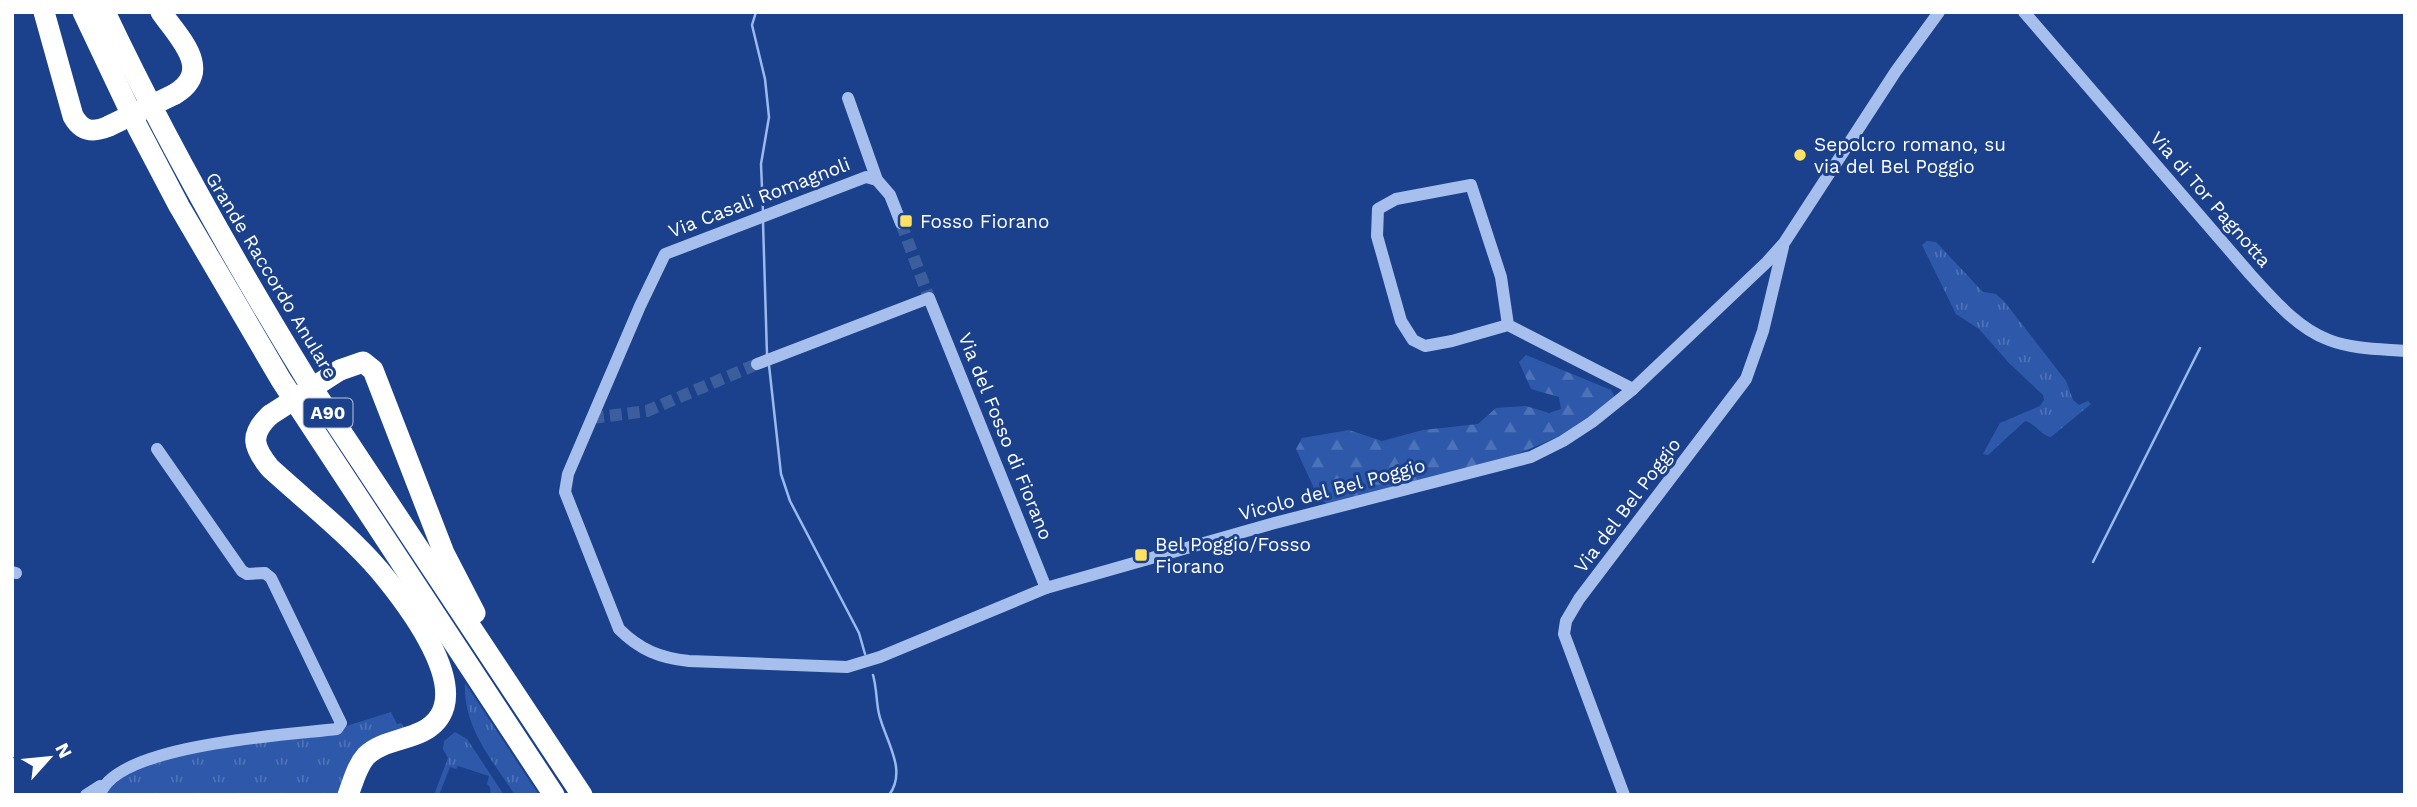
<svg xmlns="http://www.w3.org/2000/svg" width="2417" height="807" viewBox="0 0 2417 807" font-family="'Work Sans',sans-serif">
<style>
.grass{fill:url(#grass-tufts)}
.forest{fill:url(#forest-firs)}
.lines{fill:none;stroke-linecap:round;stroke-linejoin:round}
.stream{stroke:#9ab9ef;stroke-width:2.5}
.minor-tunnel{stroke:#3d5e9d;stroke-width:12;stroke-dasharray:12 6;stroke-linecap:butt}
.minor{stroke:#a7bfed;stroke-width:12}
.highway{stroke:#fff;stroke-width:21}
.highway-bridge{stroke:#fff;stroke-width:21}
.poi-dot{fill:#ffe263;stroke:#1b418c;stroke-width:2.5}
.labels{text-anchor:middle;stroke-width:6;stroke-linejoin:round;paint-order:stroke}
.shield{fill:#1b418c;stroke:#bbc6dc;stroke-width:2}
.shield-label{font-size:18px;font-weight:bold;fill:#fff}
.poi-label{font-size:19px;fill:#fff;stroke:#1b418c;text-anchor:start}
.street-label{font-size:19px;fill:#fff;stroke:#1b418c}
</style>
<defs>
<pattern id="grass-tufts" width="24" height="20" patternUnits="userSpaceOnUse" patternTransform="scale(1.75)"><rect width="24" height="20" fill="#2e59aa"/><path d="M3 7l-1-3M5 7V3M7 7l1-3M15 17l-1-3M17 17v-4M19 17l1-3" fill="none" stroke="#4d72b7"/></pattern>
<pattern id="forest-firs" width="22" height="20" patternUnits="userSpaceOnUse" patternTransform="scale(1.75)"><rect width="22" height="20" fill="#2e59aa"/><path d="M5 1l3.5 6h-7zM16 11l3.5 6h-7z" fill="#4d72b7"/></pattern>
</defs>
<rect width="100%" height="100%" fill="#1b418c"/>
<g class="grass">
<path d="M 1927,241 L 1936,242 L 1983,292 L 1996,294 L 2004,301 L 2066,381 L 2073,400 L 2079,405 L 2088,401 L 2091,404 L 2051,437 C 2040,435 2035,423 2025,421 L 1988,455 L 1983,454 L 2000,423 L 2040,406 L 2044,400 L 2043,395 L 2009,363 L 1979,329 L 1956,314 L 1922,245 Z"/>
<path d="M 465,683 L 539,795 L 515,795 C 492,760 463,727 465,683 Z"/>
<path d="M 391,712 L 397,724 L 401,723 L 407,733 L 378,748 L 348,795 L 100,795 L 135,760 L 337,729 Z"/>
<path d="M 455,732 L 467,739 L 504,795 L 491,795 L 490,787 L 487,784 L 489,776 L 458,766 L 456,769 L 450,767 L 439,795 L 434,795 L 448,758 L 443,749 L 444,741 Z"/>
</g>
<path class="forest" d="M 1526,355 L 1611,390 L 1614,395 L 1611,403 L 1569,432 L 1508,458 L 1327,504 L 1318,497 L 1296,449 L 1302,438 L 1349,430 L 1382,441 L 1423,430 L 1478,424 L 1496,408 L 1526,406 L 1549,413 L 1561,409 L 1559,397 L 1531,389 L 1519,362 Z"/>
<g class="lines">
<g class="stream">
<path d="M 756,12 L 752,25 L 765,79 L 769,117 L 761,164 L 763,212"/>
<path d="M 763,222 L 767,355"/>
<path d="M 769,365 L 781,474 L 790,501 L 859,633 L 865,654"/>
<path d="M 2093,562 L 2200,348"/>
<path d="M 873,675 C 877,689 876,701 879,714 C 885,740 908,770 889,795"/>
</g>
<g class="minor-tunnel">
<path d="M 901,223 L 929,298"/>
<path d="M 592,418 L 647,411 L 757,364"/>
</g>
<g class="minor">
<path d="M 2024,12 L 2250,274 C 2273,299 2297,328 2329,340 C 2352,349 2380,349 2405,351"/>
<path d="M 848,98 L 877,180 L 890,195 L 901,223"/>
<path d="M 877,180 L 866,177 L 665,254 L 640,306 L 568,474 L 565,492 L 619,629 C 640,650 660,658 689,661 L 847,667 L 880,657 L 1046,588 L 1271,524 L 1531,457 L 1563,441 L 1592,422 L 1633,389 L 1767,262 L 1784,243 L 1896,71 L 1939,12"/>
<path d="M 1508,325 L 1501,277 L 1471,185 L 1396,199 L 1378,209 L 1377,236 L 1401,321 L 1413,340 L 1425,346 L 1452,341 L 1508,325 L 1633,389"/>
<path d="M 757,364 L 929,298 L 1046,588"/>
<path d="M 12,572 L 16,573"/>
<path d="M 86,795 L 100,786 L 103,787"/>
<path d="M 100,795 C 115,744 289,735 337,729 L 341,723 L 271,578 L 265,573 L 247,574 L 242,571 L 157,449"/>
<path d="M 1624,795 L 1564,634 L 1566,621 L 1579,599 L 1746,379 L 1763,331 L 1783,247"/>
</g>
<g class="highway">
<path d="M 44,12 L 73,116 C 82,132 93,133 109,126"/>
<path d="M 83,12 L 138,128 L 179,206 L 281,380 L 554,795"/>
<path d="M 105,12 C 165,139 234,261 307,380 L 582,795"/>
<path d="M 161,12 C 179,38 214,70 175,94"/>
<path d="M 340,370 L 363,362 L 373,370 L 444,553 L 475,613"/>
<path d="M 270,415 C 249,435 253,447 270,468 C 306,501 347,533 379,570 C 404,600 464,676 440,716 C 424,742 386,736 366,756 C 357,766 353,782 348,795"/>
</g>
<g class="highway-bridge">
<path d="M 109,126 L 175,94"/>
<path d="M 270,415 L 340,370"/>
</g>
</g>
<g class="poi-dot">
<circle cx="1800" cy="155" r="7"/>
<rect x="899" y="214" width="14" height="14" rx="3.5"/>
<rect x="1134" y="548" width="14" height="14" rx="3.5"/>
</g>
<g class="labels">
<rect class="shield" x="303.5" y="398.5" width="49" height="29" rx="5"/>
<g class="shield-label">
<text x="328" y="419">A90</text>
</g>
<g class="poi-label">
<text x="1814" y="151">Sepolcro romano, su<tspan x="1814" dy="22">via del Bel Poggio</tspan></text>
<text x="920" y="228">Fosso Fiorano</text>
<text x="1155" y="551">Bel Poggio/Fosso<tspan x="1155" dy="22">Fiorano</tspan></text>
</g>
<g class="street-label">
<text transform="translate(759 197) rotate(-21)" y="7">Via Casali Romagnoli</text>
<text transform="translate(2211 199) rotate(49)" y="7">Via di Tor Pagnotta</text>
<text transform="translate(272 275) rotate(59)" y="7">Grande Raccordo Anulare</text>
<text transform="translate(1006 436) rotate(68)" y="7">Via del Fosso di Fiorano</text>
<text transform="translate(1332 489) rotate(-15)" y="7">Vicolo del Bel Poggio</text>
<text transform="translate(1627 505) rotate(-53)" y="7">Via del Bel Poggio</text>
</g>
</g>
<rect width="2417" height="807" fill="none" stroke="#ffffff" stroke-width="28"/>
<g transform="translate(49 758) rotate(63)" stroke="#1b418c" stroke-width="5" paint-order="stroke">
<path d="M0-5L12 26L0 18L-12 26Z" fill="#ffffff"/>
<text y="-10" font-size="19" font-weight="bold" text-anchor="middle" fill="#ffffff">N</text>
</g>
</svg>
